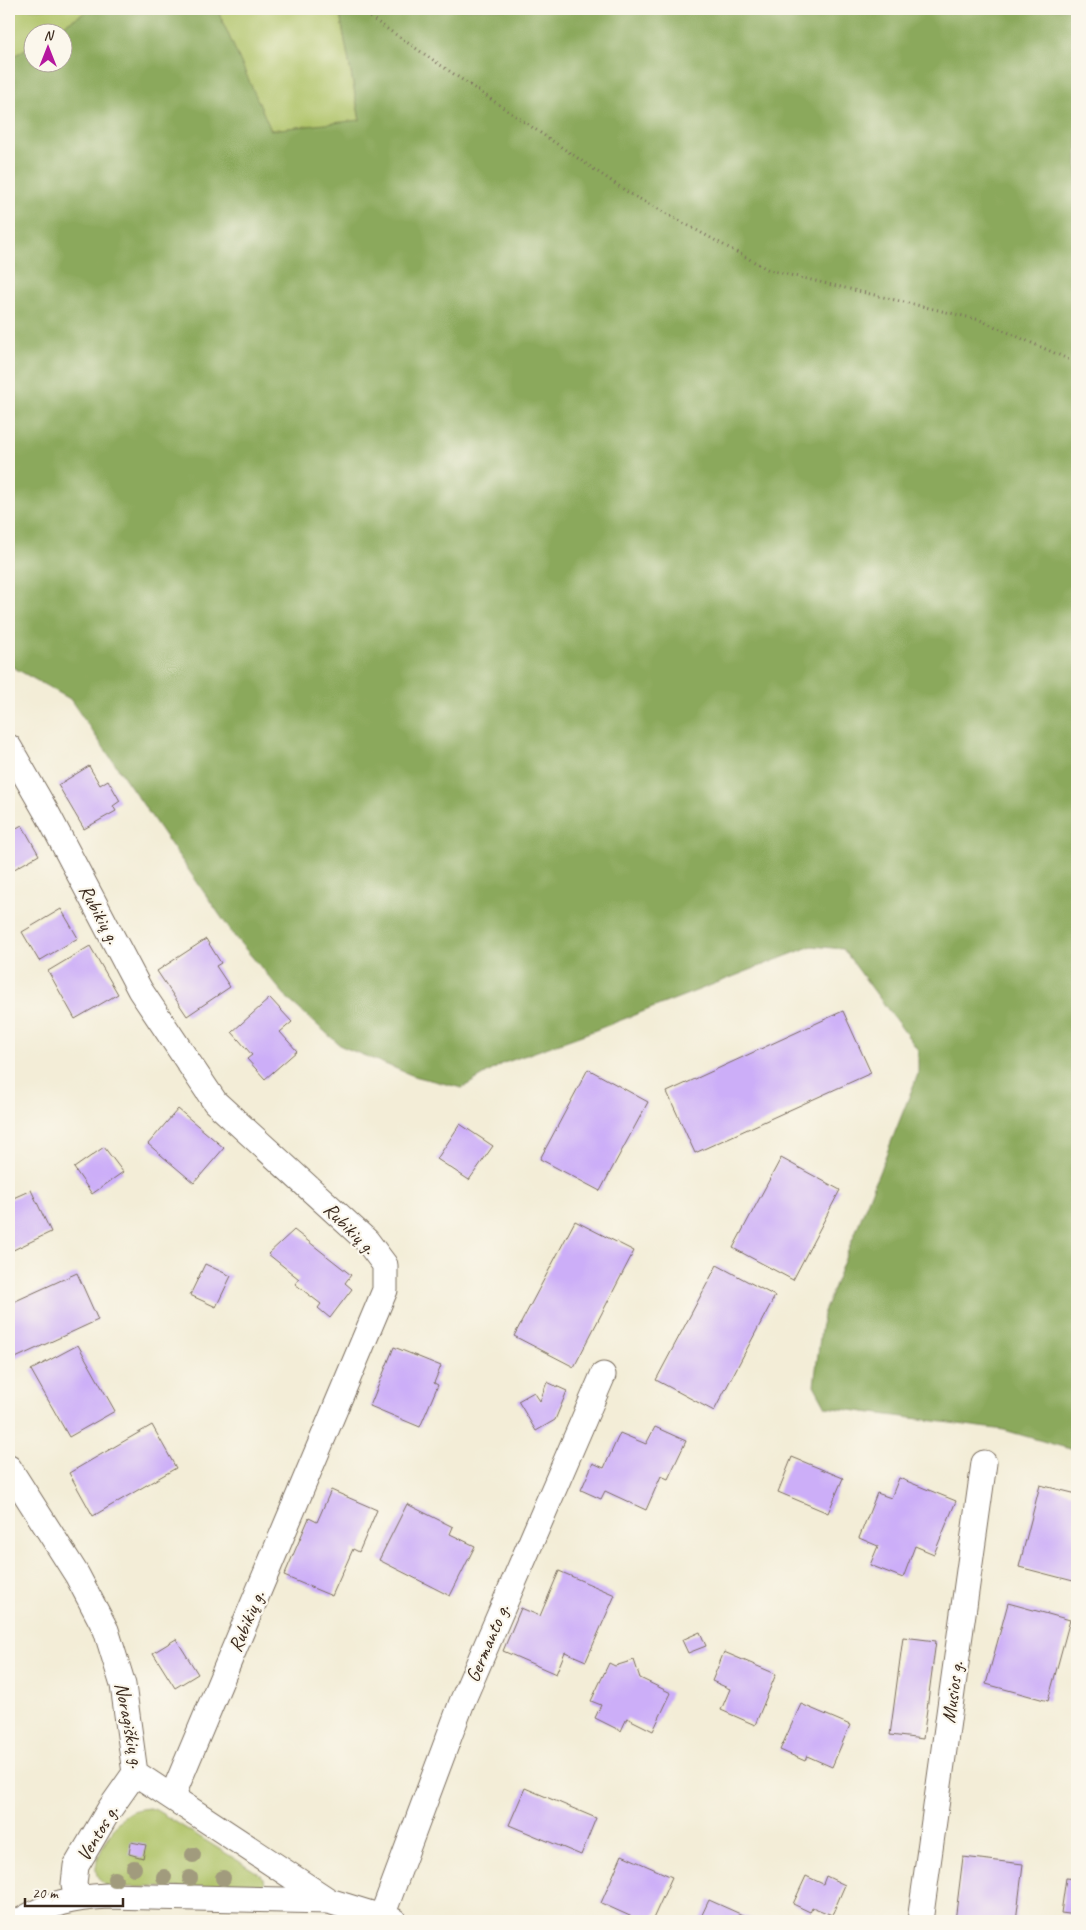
<svg xmlns="http://www.w3.org/2000/svg" width="1086" height="1930" viewBox="0 0 1086 1930" font-family="Caveat,sans-serif">
<style>
.green{fill:#afc367;stroke:#757642}
.forest{fill:#8ba95c;stroke:#636a3d}
.building{fill:#ccaef8}
.lines{fill:none;stroke-linecap:round;stroke-linejoin:round}
.street-casing{stroke:#7b6e5f;stroke-width:27}
.path{stroke:#7b6e5f;stroke-width:3;stroke-dasharray:1 4;stroke-linecap:butt}
.street{stroke:#fff;stroke-width:25}
.tree{fill:#a19b7d}
.labels{text-anchor:middle;stroke-width:4.5;stroke-linejoin:round;paint-order:stroke}
.street-label{font-size:20px;fill:#3b2a1e;stroke:#fbf7ec}
</style>
<rect width="100%" height="100%" fill="#fbf7ec"/>
<filter id="ink" filterUnits="userSpaceOnUse"><feTurbulence type="fractalNoise" baseFrequency=".02" numOctaves="2"/><feDisplacementMap in="SourceGraphic" scale="10" xChannelSelector="R" yChannelSelector="G"/><feConvolveMatrix kernelMatrix="1 2 1 2 8 2 1 2 1" color-interpolation-filters="sRGB"/></filter>
<filter id="wash" filterUnits="userSpaceOnUse"><feTurbulence type="fractalNoise" baseFrequency=".0096" numOctaves="4" result="noise"/><feDisplacementMap in="SourceGraphic" scale="20" xChannelSelector="R" yChannelSelector="G"/><feGaussianBlur stdDeviation="1.12" result="paint"/><feColorMatrix in="noise" values="0 0 0 0 0 0 0 0 0 0 0 0 0 0 0 0 0 1.4 0 .05"/><feComposite in="paint" operator="in"/></filter>
<g filter="url(#wash)">
<rect width="100%" height="100%" fill="#f3edd7"/>
<g class="green">
<path d="M 9,9 L 91,9 L 52,32 L 32,32 L 32,45 L 9,59 Z"/>
<path d="M 217,9 L 339,9 L 360,121 L 270,130 Z"/>
<path d="M 149,1808 L 156,1810 L 258,1873 L 264,1879 L 265,1884 L 261,1888 L 107,1887 C 102,1883 97,1878 96,1871 C 94,1858 115,1822 127,1814 C 133,1810 141,1809 149,1808 Z"/>
</g>
<path class="forest" d="M 91,9 L 217,9 L 271,130 L 360,120 L 339,9 L 1077,9 L 1077,1451 L 1004,1430 L 826,1407 L 814,1385 L 823,1314 L 918,1074 L 918,1050 L 843,949 L 812,946 L 593,1031 L 504,1063 L 462,1088 L 414,1076 L 341,1046 L 289,1000 L 235,937 L 70,699 L 9,665 L 9,59 L 32,45 L 32,62 L 62,62 L 62,32 L 52,32 Z"/>
<g id="blocks">
<g class="building">
<path d="M 89,766 L 100,785 L 108,780 L 120,801 L 113,806 L 116,811 L 84,829 L 58,785 Z"/>
<path d="M 22,825 L 39,855 L 9,872 L 9,832 Z"/>
<path d="M 61,909 L 78,938 L 39,961 L 22,932 Z"/>
<path d="M 206,939 L 221,963 L 216,966 L 230,987 L 187,1016 L 157,971 Z"/>
<path d="M 90,946 L 118,994 L 75,1019 L 48,971 Z"/>
<path d="M 270,998 L 292,1022 L 280,1032 L 297,1051 L 265,1079 L 247,1059 L 252,1055 L 232,1032 Z"/>
<path d="M 843,1011 L 871,1073 L 695,1153 L 667,1092 Z"/>
<path d="M 588,1069 L 648,1102 L 600,1191 L 540,1159 Z"/>
<path d="M 178,1109 L 224,1148 L 194,1183 L 148,1144 Z"/>
<path d="M 460,1124 L 493,1146 L 469,1180 L 437,1159 Z"/>
<path d="M 104,1147 L 123,1172 L 92,1194 L 74,1168 Z"/>
<path d="M 781,1158 L 840,1190 L 793,1280 L 733,1248 Z"/>
<path d="M 31,1190 L 51,1232 L 9,1252 L 9,1200 Z"/>
<path d="M 575,1221 L 634,1251 L 574,1367 L 514,1336 Z"/>
<path d="M 294,1230 L 351,1275 L 345,1283 L 352,1289 L 330,1318 L 318,1308 L 321,1304 L 295,1284 L 299,1279 L 268,1254 Z"/>
<path d="M 205,1264 L 231,1276 L 216,1307 L 190,1295 Z"/>
<path d="M 717,1265 L 775,1296 L 714,1411 L 656,1380 Z"/>
<path d="M 77,1273 L 98,1320 L 9,1361 L 9,1304 Z"/>
<path d="M 78,1345 L 115,1411 L 69,1437 L 31,1370 Z"/>
<path d="M 394,1347 L 441,1366 L 434,1383 L 438,1385 L 420,1427 L 370,1406 Z"/>
<path d="M 547,1382 L 567,1391 L 555,1420 L 536,1431 L 518,1401 L 534,1392 L 540,1401 Z"/>
<path d="M 152,1425 L 176,1468 L 93,1516 L 69,1473 Z"/>
<path d="M 655,1427 L 686,1441 L 668,1479 L 661,1476 L 646,1510 L 605,1491 L 601,1499 L 581,1490 L 593,1463 L 604,1468 L 620,1433 L 646,1444 Z"/>
<path d="M 792,1457 L 843,1478 L 828,1513 L 778,1492 Z"/>
<path d="M 899,1478 L 956,1501 L 934,1554 L 915,1546 L 903,1578 L 870,1565 L 878,1546 L 859,1538 L 877,1493 L 891,1498 Z"/>
<path d="M 1040,1485 L 1077,1494 L 1077,1582 L 1019,1567 Z"/>
<path d="M 331,1490 L 377,1510 L 359,1552 L 353,1549 L 332,1596 L 284,1576 L 309,1518 L 317,1522 Z"/>
<path d="M 407,1504 L 453,1527 L 450,1534 L 475,1546 L 450,1596 L 379,1560 Z"/>
<path d="M 559,1571 L 615,1595 L 586,1661 L 565,1652 L 556,1674 L 503,1651 L 521,1608 L 540,1616 Z"/>
<path d="M 1008,1603 L 1070,1620 L 1048,1701 L 986,1684 Z"/>
<path d="M 700,1632 L 706,1646 L 688,1653 L 682,1640 Z"/>
<path d="M 903,1637 L 936,1641 L 923,1739 L 890,1735 Z"/>
<path d="M 176,1639 L 198,1674 L 175,1688 L 153,1653 Z"/>
<path d="M 724,1652 L 776,1674 L 755,1725 L 721,1710 L 730,1689 L 712,1681 Z"/>
<path d="M 634,1660 L 640,1678 L 671,1693 L 653,1731 L 627,1718 L 621,1731 L 595,1718 L 601,1705 L 591,1701 L 609,1663 L 615,1666 Z"/>
<path d="M 801,1704 L 850,1725 L 832,1767 L 807,1756 L 805,1761 L 780,1750 Z"/>
<path d="M 525,1788 L 596,1818 L 581,1855 L 509,1825 Z"/>
<path d="M 131,1842 L 146,1845 L 143,1858 L 129,1854 Z"/>
<path d="M 622,1855 L 672,1877 L 652,1921 L 641,1921 L 601,1903 Z"/>
<path d="M 963,1857 L 1023,1864 L 1016,1921 L 955,1921 Z"/>
<path d="M 806,1876 L 823,1884 L 826,1876 L 845,1885 L 832,1915 L 812,1907 L 810,1912 L 793,1904 Z"/>
<path d="M 1066,1878 L 1077,1879 L 1077,1915 L 1061,1913 Z"/>
<path d="M 709,1900 L 756,1921 L 699,1921 Z"/>
</g>
</g>
</g>
<g filter="url(#ink)">
<use href="#blocks" fill-opacity="0" stroke="#7b6e5f" stroke-width="1"/>
<g class="lines">
<g class="street-casing">
<g id="street">
<path d="M 9,747 L 48,815 L 140,990 L 215,1102 L 367,1241 L 385,1265 L 385,1290 L 172,1797"/>
<path d="M 9,1468 L 77,1575 L 106,1630 L 123,1685 L 135,1773 L 329,1901 L 394,1921"/>
<path d="M 77,1897 L 74,1884 L 76,1866 L 109,1810 L 135,1773"/>
<path d="M 382,1916 L 462,1702 L 603,1375"/>
<path d="M 20,1921 C 50,1903 72,1898 107,1896 L 329,1901"/>
<path d="M 920,1921 L 984,1463"/>
</g>
</g>
<path class="path" d="M 358,9 L 629,193 L 769,270 L 980,320 L 1077,363"/>
<use href="#street" class="street"/>
</g>
<g class="tree">
<circle cx="193" cy="1855" r="8"/>
<circle cx="134" cy="1868" r="8"/>
<circle cx="164" cy="1877" r="8"/>
<circle cx="190" cy="1878" r="8"/>
<circle cx="223" cy="1878" r="8"/>
<circle cx="115" cy="1879" r="8"/>
</g>
</g>
<g class="labels">
<g class="street-label">
<text transform="translate(100 914) rotate(62)" y="7">Rubikių g.</text>
<text transform="translate(350 1228) rotate(45)" y="7">Rubikių g.</text>
<text transform="translate(246 1621) rotate(-67)" y="7">Rubikių g.</text>
<text transform="translate(487 1643) rotate(-67)" y="7">Germanto g.</text>
<text transform="translate(952 1692) rotate(-82)" y="7">Musios g.</text>
<text transform="translate(130 1725) rotate(79)" y="7">Noragiškių g.</text>
<text transform="translate(97 1833) rotate(-59)" y="7">Ventos g.</text>
</g>
</g>
<rect width="1086" height="1930" fill="none" stroke="#fbf7ec" stroke-width="30"/>
<g transform="translate(48 48)"><circle r="24" fill="#fbf7ec" stroke="#aea59a"/>
<path d="M0-4L9 19L0 12L-9 19Z" fill="#b5179e"/>
<text y="-8" font-size="14" font-weight="bold" text-anchor="middle" fill="#3b2a1e">N</text>
</g>
<path d="M25 1898v8h98v-8" fill="none" stroke="#3b2a1e" stroke-width="2.5"/>
<text x="32" y="1898" font-size="15" fill="#3b2a1e" stroke="#fbf7ec" stroke-width="4" paint-order="stroke">20 m</text>
</svg>
